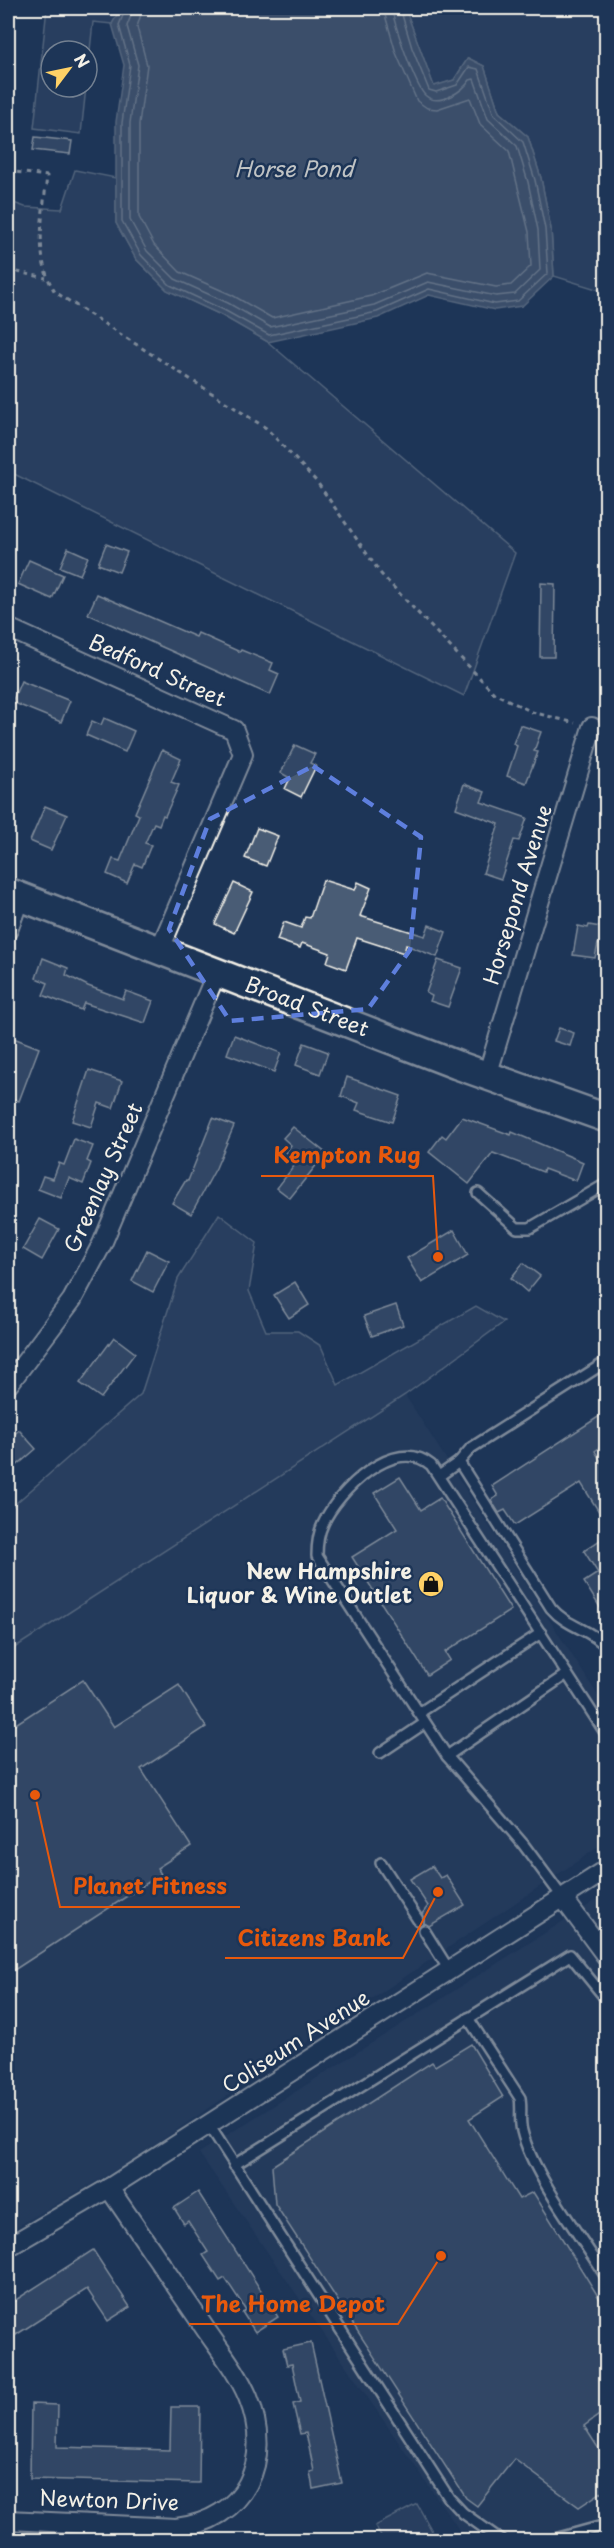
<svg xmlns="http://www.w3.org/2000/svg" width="614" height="2548" viewBox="0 0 614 2548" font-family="'Playpen Sans',sans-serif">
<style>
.built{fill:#2a4060}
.green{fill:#354a67;stroke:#949ea8;stroke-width:1.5}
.water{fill:#5e6d82;stroke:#9aa2ab;stroke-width:1.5}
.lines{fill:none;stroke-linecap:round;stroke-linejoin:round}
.shore{stroke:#b8bcbf;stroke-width:1.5}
.building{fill:#485b74;stroke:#f4f1e8;stroke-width:1.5}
.lane-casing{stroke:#f4f1e8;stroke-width:14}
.street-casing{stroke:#f4f1e8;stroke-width:22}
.secondary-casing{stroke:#f4f1e8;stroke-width:32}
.path{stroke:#f4f1e8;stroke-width:3;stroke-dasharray:4.5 4.5;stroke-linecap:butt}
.lane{stroke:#1d3557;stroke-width:9}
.street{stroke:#1d3557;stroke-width:18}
.secondary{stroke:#1d3557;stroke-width:27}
.marked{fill:none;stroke:#5e7fdd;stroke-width:4.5;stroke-dasharray:12 8;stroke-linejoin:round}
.labels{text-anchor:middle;stroke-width:5;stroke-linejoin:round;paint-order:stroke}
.street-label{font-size:21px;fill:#f4f1e8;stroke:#1d3557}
.poi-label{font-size:21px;font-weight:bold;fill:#f4f1e8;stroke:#1d3557;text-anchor:end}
.water-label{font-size:22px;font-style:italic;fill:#c0c3c4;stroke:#1d3557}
.leader{fill:none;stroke:#e8590c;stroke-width:2}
.callout-dot{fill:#e8590c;stroke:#1d3557;stroke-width:2}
.callout-label{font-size:22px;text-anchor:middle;font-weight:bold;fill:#e8590c;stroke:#1d3557;stroke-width:5;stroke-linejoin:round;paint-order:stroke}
</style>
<rect width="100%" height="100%" fill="#1d3557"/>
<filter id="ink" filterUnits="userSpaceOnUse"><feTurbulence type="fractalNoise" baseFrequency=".0167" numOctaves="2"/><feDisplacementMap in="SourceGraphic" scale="12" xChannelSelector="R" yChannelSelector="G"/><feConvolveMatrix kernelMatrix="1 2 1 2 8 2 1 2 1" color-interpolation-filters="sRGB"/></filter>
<g filter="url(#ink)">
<g class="built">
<path d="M 405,1395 L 606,1708 L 606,1842 L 123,2166 L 8,2232 L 8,1652 Z"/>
<path d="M 606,1894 L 606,2540 L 466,2540 L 199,2153 Z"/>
</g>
<g class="green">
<path d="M 47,8 L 121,8 L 112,24 L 93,22 L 87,78 L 87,51 L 51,51 L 51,87 L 86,87 L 81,134 L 34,128 Z"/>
<path d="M 405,8 L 606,8 L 606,292 L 554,276 L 551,229 L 541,178 L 528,137 L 499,112 L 484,66 L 468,58 L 454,80 L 434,87 Z"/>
<path d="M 75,170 L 116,178 L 116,223 L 136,259 L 167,290 L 221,315 L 268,342 L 515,553 L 464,696 L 8,471 L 8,201 L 25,207 L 62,209 Z"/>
<path d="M 219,1214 L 257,1243 L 249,1291 L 266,1331 L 298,1331 L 321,1346 L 338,1385 L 476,1306 L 504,1322 L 405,1395 L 8,1652 L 8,1510 L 141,1394 L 178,1279 Z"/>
<path d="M 417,2504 L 437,2540 L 383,2540 L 375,2526 Z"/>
</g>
<path class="water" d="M 121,8 L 405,8 L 434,86 L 454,80 L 468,58 L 484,66 L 499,112 L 528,137 L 541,178 L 551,229 L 554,276 L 522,306 L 495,310 L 429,295 L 378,318 L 268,342 L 221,315 L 167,290 L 136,259 L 116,223 L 116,122 L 124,65 L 112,24 Z"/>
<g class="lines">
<g class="shore">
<path d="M 126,8 L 119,25 L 130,65 L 122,123 L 122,221 L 141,255 L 170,285 L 224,310 L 269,335 L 377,312 L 429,289 L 495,304 L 518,301 L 548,273 L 545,229 L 535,180 L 523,142 L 494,115 L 478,69 L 469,67 L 457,85 L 436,92 L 429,90 L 412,48 L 400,8"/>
<path d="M 134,8 L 127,26 L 138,65 L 130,123 L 130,220 L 147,251 L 175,279 L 228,303 L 270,327 L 374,305 L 428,282 L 496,296 L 515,294 L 540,270 L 538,230 L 528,182 L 517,146 L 488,119 L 474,79 L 470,80 C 463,91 439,107 426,96 C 416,89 393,21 392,8"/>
<path d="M 143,8 L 137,27 L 147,65 L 139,124 L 139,217 L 154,245 L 180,272 L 232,295 L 272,318 L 371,296 L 427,273 L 496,287 L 511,285 L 531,266 L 529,232 L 509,151 L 480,124 L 470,98 L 437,109 L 427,108 L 417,101 L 396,53 L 383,8"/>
</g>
</g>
<g class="building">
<path d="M 35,137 L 72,141 L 70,154 L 33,150 Z"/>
<path d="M 106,544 L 127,552 L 119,572 L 98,564 Z"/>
<path d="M 68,548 L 88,557 L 80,575 L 60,567 Z"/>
<path d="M 29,560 L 63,575 L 52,599 L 18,584 Z"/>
<path d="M 541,583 L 555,584 L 554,657 L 540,657 Z"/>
<path d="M 97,594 L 196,637 L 198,633 L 240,652 L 241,650 L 273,663 L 270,670 L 279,674 L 270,695 L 88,614 Z"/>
<path d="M 21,681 L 70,701 L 61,722 L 12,702 Z"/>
<path d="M 104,718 L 134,731 L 125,752 L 86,735 L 92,721 L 101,725 Z"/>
<path d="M 520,725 L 541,732 L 534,751 L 538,752 L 526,783 L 507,776 L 517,746 L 513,744 Z"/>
<path d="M 295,745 L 315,754 L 310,763 L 316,766 L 301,797 L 285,789 L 290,778 L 281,773 Z"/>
<path d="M 162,750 L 181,759 L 171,782 L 179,785 L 165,816 L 163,815 L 159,825 L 154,823 L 145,843 L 151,845 L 142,867 L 135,864 L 127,883 L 107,874 L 113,859 L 120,861 L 139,815 L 135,813 Z"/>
<path d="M 464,784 L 485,792 L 481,802 L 527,818 L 519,841 L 514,840 L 501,879 L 483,873 L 499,824 L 456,808 Z"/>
<path d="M 45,806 L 67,815 L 51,850 L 30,841 Z"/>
<path d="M 257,828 L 278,836 L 266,866 L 245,858 Z"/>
<path d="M 323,880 L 355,890 L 358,882 L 371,888 L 360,916 L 425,936 L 429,925 L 446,932 L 437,957 L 406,945 L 404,953 L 357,938 L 346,969 L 327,962 L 330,953 L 302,943 L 300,948 L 277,940 L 284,922 L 301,928 L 305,917 L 310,918 Z"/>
<path d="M 234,883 L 253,892 L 234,933 L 215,924 Z"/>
<path d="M 589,925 L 606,928 L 606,946 L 598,944 L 595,958 L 573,955 L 578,926 L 588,928 Z"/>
<path d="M 43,958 L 68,968 L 66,975 L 88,986 L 123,999 L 126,991 L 153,1001 L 145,1023 L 84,1003 L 81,1010 L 43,995 L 48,983 L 36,978 Z"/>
<path d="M 438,960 L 462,968 L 448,1007 L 430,1001 L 432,996 L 426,993 Z"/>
<path d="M 559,1028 L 574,1033 L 570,1046 L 554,1041 Z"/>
<path d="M 234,1035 L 281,1053 L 274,1072 L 227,1054 Z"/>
<path d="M 11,1037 L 39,1048 L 19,1101 L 8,1097 L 8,1045 Z"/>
<path d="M 304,1043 L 328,1052 L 320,1074 L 296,1065 Z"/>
<path d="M 89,1070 L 122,1081 L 113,1108 L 99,1103 L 91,1127 L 72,1121 Z"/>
<path d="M 347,1077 L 401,1096 L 392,1122 L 356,1110 L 359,1103 L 341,1096 Z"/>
<path d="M 462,1117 L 511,1135 L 512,1132 L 583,1162 L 576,1181 L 544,1169 L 543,1172 L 493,1153 L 469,1184 L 429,1152 L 442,1135 L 446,1138 Z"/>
<path d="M 213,1118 L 234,1126 L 216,1168 L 191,1214 L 172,1203 L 186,1180 L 188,1181 Z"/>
<path d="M 293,1127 L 326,1153 L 290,1198 L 277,1188 L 298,1161 L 286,1152 L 291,1145 L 283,1138 Z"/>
<path d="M 74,1139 L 93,1146 L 87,1161 L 91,1163 L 83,1184 L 69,1178 L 61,1198 L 38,1189 L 43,1176 L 53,1179 L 59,1163 L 64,1165 Z"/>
<path d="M 40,1219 L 59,1229 L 42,1260 L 23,1249 Z"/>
<path d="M 454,1230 L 468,1255 L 422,1283 L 407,1258 Z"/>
<path d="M 147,1250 L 169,1261 L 153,1292 L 132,1281 Z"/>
<path d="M 523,1263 L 540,1276 L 527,1292 L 511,1278 Z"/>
<path d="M 295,1282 L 309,1305 L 289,1318 L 274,1295 Z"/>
<path d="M 396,1305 L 403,1325 L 372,1336 L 364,1316 Z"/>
<path d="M 114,1337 L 135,1353 L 101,1398 L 80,1383 Z"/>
<path d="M 606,1412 L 606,1443 L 595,1451 L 606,1470 L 606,1523 L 581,1483 L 515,1525 L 505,1510 L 499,1513 L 491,1500 L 498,1496 L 492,1486 Z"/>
<path d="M 19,1430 L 36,1449 L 8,1473 L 8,1440 Z"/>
<path d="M 400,1477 L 421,1510 L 440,1498 L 511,1610 L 445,1652 L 450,1660 L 427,1675 L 352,1557 L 397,1529 L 374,1493 Z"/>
<path d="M 606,1536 L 606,1617 L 584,1582 L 598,1573 L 584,1551 Z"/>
<path d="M 83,1680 L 114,1727 L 179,1685 L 206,1727 L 141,1769 L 191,1846 L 157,1868 L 161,1874 L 8,1974 L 8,1729 Z"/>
<path d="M 432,1866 L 440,1878 L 446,1875 L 465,1905 L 429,1926 L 424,1923 L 422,1914 L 428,1906 L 410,1879 Z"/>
<path d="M 471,2044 L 503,2097 L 469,2119 L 519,2199 L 533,2192 L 606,2309 L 606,2410 L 584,2426 L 606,2460 L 606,2489 L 579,2507 L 514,2459 L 477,2506 L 466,2498 L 275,2204 L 272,2166 L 432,2062 L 435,2066 Z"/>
<path d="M 198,2192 L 278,2317 L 255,2332 L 242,2312 L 246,2310 L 225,2278 L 220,2281 L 203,2255 L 208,2252 L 188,2221 L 184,2224 L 174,2208 Z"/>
<path d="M 93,2250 L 130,2307 L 108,2321 L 87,2289 L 8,2340 L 8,2305 Z"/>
<path d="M 311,2343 L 342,2483 L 313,2489 L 310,2472 L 314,2471 L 306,2433 L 300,2434 L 293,2404 L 300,2402 L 292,2364 L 287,2365 L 283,2349 Z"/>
<path d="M 31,2404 L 58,2405 L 57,2447 L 170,2450 L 171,2407 L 200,2407 L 199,2483 L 30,2479 Z"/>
</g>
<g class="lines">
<g class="lane-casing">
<g id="lane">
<path d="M 478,1193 L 517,1228 L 530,1228 L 606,1184"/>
<path d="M 606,1362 L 471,1448 L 459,1462 L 551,1608 C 567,1627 590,1629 606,1646"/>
<path d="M 439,1476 L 459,1462"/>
<path d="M 419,1713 L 541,1633"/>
<path d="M 380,1753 L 425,1723"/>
<path d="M 447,1756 L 567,1674"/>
<path d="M 381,1863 L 418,1920"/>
<path d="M 563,1898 L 523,1844 L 447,1756 L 317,1556 C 317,1545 318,1534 323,1524 C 337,1492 395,1434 431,1465 L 606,1734"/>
<path d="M 424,1930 L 449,1970"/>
<path d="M 468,2018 L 520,2098 C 522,2109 519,2121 522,2131 C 533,2176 581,2236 606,2277"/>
<path d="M 209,2125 L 449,2498 L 463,2513 L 501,2540"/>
<path d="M 234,2165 L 570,1955 L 606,1999"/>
<path d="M 551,2540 L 606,2525"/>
</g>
</g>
<g class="street-casing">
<g id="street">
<path d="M 8,628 L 234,730 L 243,754 L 159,951"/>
<path d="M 8,930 L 20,897"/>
<path d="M 487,1076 L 592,727"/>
<path d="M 8,1385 L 72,1300 L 102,1244 L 216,974"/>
<path d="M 563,1898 L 606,1956"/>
<path d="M 8,2247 L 109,2188 L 606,1870"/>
<path d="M 8,2520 L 176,2528 C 246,2520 274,2461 248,2397 C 237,2371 218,2348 202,2324 C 171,2279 140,2234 109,2188"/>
</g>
</g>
<g class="secondary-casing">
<g id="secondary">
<path id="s1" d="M 8,892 L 457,1065 L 606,1118"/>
</g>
</g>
<g class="path">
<path d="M 8,171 L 47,176 C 43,215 33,257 55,292 L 266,428 L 317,482 L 381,574 L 494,693 L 532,712 L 575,723"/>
<path d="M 8,270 L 46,278"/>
</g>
<use href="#lane" class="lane"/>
<use href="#street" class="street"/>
<use href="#secondary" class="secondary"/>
</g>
</g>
<path d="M0 0H614V2548H0ZM 313,766 L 421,837 L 410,950 L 368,1009 L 230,1021 L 169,929 L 210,819 Z" fill="#1d3557" fill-opacity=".55" fill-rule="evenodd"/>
<path class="marked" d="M 313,766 L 421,837 L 410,950 L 368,1009 L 230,1021 L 169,929 L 210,819 Z"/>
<defs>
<g id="shop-disc" transform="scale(1.35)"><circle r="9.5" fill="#ffd166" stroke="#1d3557"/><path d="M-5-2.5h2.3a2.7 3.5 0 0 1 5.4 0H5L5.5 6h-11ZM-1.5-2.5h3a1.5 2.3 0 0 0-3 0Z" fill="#111"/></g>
</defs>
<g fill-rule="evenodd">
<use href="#shop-disc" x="431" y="1584"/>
</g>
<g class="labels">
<g class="street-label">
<text transform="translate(157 671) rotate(24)" y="7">Bedford Street</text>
<text transform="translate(518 895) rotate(-73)" y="7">Horsepond Avenue</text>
<text dy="7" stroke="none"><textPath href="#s1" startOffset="320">Broad Street</textPath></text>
<text transform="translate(104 1178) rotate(-66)" y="7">Greenlay Street</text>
<text transform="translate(296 2042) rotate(-33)" y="7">Coliseum Avenue</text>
<text transform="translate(109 2501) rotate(2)" y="7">Newton Drive</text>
</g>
<g class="poi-label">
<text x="412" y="1579">New Hampshire<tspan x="412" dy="24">Liquor &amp; Wine Outlet</tspan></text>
</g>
<g class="water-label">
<text x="294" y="177">Horse Pond</text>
</g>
</g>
<path class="leader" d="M438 1257L433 1176H261M35 1795L60 1907H240M438 1892L403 1958H225M441 2256L398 2324H189"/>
<g class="callout-dot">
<circle cx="438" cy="1257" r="6"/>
<circle cx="35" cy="1795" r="6"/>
<circle cx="438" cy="1892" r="6"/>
<circle cx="441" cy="2256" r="6"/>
</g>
<g class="callout-label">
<text x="347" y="1163">Kempton Rug</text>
<text x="150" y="1894">Planet Fitness</text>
<text x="314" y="1946">Citizens Bank</text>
<text x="293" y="2312">The Home Depot</text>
</g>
<rect width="614" height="2548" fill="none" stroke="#1d3557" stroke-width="30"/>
<rect x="15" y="15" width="584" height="2518" fill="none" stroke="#f4f1e8" stroke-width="2" filter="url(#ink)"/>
<g transform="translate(69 69) rotate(58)"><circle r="28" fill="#1d3557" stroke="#738091" stroke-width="1.5"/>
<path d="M0-4.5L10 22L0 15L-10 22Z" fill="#ffd166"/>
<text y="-9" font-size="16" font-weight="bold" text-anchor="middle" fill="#f4f1e8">N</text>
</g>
</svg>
